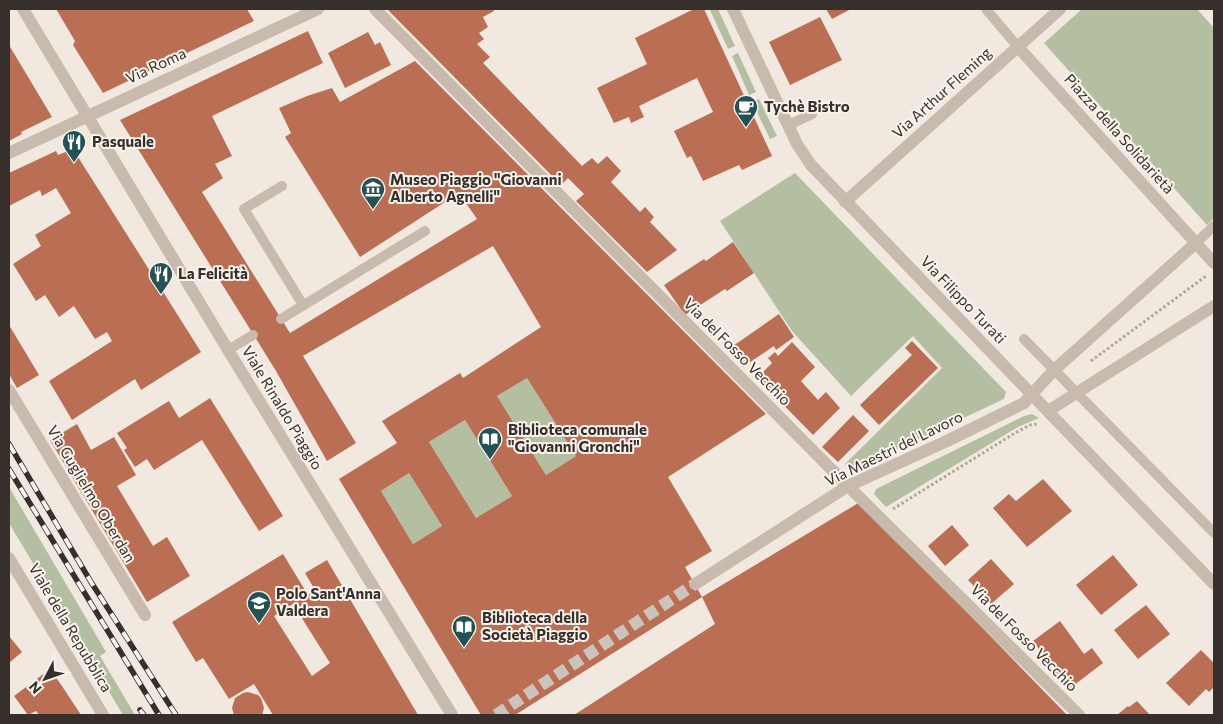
<svg xmlns="http://www.w3.org/2000/svg" width="1223" height="724" viewBox="0 0 1223 724" font-family="Commissioner,sans-serif">
<style>
.green{fill:#b4bfa1}
.building{fill:#ba6f55;fill-rule:evenodd}
.lines{fill:none;stroke-linecap:round;stroke-linejoin:round}
.minor-tunnel{stroke:#ccc4bc;stroke-width:12;stroke-dasharray:12 6;stroke-linecap:butt}
.path{stroke:#b4a497;stroke-width:3;stroke-dasharray:2.5 2.5;stroke-linecap:butt}
.service{stroke:#c8baad;stroke-width:10}
.minor{stroke:#c8baad;stroke-width:12}
.tertiary{stroke:#c8baad;stroke-width:12}
.rail-casing{stroke:#372f2b;stroke-width:5.5}
.rail{stroke:#f9f3ec;stroke-width:4;stroke-dasharray:11;stroke-linecap:butt}
.labels{text-anchor:middle;stroke-width:4;stroke-linejoin:round;paint-order:stroke}
.street-label{font-size:15px;fill:#372f2b;stroke:#f9f3ec}
.poi-label{font-size:15px;font-weight:bold;fill:#372f2b;stroke:#f9f3ec;text-anchor:start}
</style>
<rect width="100%" height="100%" fill="#f1e9e0"/>
<g class="green">
<path d="M 713,9 L 718,9 L 735,46 L 728,49 L 710,10 Z"/>
<path d="M 1082,9 L 1197,9 L 1214,28 L 1214,218 L 1207,225 L 1044,43 Z"/>
<path d="M 738,53 L 756,92 L 749,95 L 732,56 Z"/>
<path d="M 759,99 L 777,136 L 770,139 L 752,102 Z"/>
<path d="M 795,173 L 1006,392 L 1004,399 L 851,471 L 845,464 L 942,368 L 913,336 L 851,396 L 792,331 L 720,221 Z"/>
<path d="M 527,378 L 576,456 L 546,475 L 497,396 Z"/>
<path d="M 1032,414 L 1039,418 L 1018,427 L 886,507 L 874,494 L 876,489 L 1024,416 Z"/>
<path d="M 465,420 L 512,496 L 476,518 L 429,442 Z"/>
<path d="M 409,473 L 442,526 L 413,544 L 381,491 Z"/>
<path d="M 9,487 L 106,652 L 100,656 L 135,715 L 123,715 L 9,523 Z"/>
</g>
<g class="building">
<path d="M 56,9 L 247,9 L 254,21 L 103,93 L 73,45 L 75,41 Z"/>
<path d="M 387,9 L 493,9 L 494,11 L 483,17 L 488,27 L 479,33 L 484,39 L 477,44 L 490,57 L 483,63 L 582,166 L 592,158 L 598,164 L 607,156 L 621,171 L 611,182 L 640,212 L 645,207 L 654,217 L 650,222 L 677,250 L 647,272 L 576,201 L 584,194 L 568,178 L 561,185 Z"/>
<path d="M 694,9 L 704,9 L 772,156 L 742,170 L 739,165 L 703,181 L 691,156 L 687,158 L 674,131 L 713,112 L 697,78 L 639,106 L 644,117 L 631,123 L 629,117 L 614,123 L 597,88 L 647,64 L 635,38 Z"/>
<path d="M 826,9 L 851,9 L 832,19 Z"/>
<path d="M 820,17 L 842,60 L 790,85 L 769,42 Z"/>
<path d="M 308,31 L 323,63 L 212,116 L 232,156 L 215,164 L 223,178 L 202,192 L 290,333 L 477,219 L 459,193 L 360,257 L 285,137 L 291,133 L 279,108 L 307,96 L 332,88 L 340,102 L 415,61 L 766,414 L 668,477 L 712,551 L 685,567 L 702,597 L 515,715 L 481,715 L 339,479 L 397,443 L 382,421 L 460,373 L 463,378 L 541,327 L 493,246 L 303,356 L 356,443 L 327,461 L 276,371 L 120,120 ZM 527,378 L 576,456 L 546,475 L 497,396 ZM 465,420 L 512,496 L 476,518 L 429,442 ZM 409,473 L 442,526 L 413,544 L 381,491 Z"/>
<path d="M 368,32 L 375,45 L 380,42 L 391,65 L 345,88 L 328,53 Z"/>
<path d="M 9,45 L 52,117 L 21,132 L 22,134 L 9,141 Z"/>
<path d="M 73,149 L 201,352 L 141,390 L 135,379 L 72,420 L 49,381 L 112,341 L 107,332 L 95,339 L 74,306 L 59,317 L 45,295 L 36,301 L 13,264 L 41,246 L 35,235 L 71,213 L 56,188 L 42,196 L 40,190 L 9,206 L 9,173 L 56,151 L 58,155 Z"/>
<path d="M 733,242 L 754,273 L 727,291 L 725,289 L 685,315 L 664,285 L 704,259 L 706,261 Z"/>
<path d="M 779,314 L 794,337 L 776,350 L 774,346 L 743,367 L 730,348 Z"/>
<path d="M 9,325 L 39,375 L 17,388 L 9,374 Z"/>
<path d="M 912,341 L 938,368 L 879,425 L 860,405 L 912,355 L 905,348 Z"/>
<path d="M 792,342 L 815,367 L 801,381 L 818,400 L 826,392 L 840,408 L 813,435 L 757,378 L 772,363 L 768,358 L 775,352 L 778,356 Z"/>
<path d="M 210,398 L 283,516 L 259,531 L 202,440 L 154,470 L 147,459 L 135,467 L 124,450 L 127,448 L 117,433 L 169,401 L 179,418 Z"/>
<path d="M 853,415 L 869,431 L 838,462 L 822,447 Z"/>
<path d="M 77,424 L 91,450 L 114,437 L 136,475 L 117,486 L 153,546 L 167,537 L 190,576 L 147,602 L 50,440 Z"/>
<path d="M 1043,479 L 1072,511 L 1027,547 L 993,508 L 1009,494 L 1016,501 Z"/>
<path d="M 860,502 L 1067,715 L 574,715 L 715,624 L 702,597 Z"/>
<path d="M 952,525 L 969,545 L 945,566 L 928,546 Z"/>
<path d="M 283,554 L 308,595 L 315,590 L 305,573 L 327,560 L 418,715 L 273,715 L 254,684 L 229,699 L 203,658 L 196,662 L 172,622 ZM 293,604 L 330,663 L 312,676 L 274,616 Z"/>
<path d="M 1113,555 L 1138,585 L 1101,615 L 1076,585 Z"/>
<path d="M 991,559 L 1014,584 L 991,604 L 968,580 Z"/>
<path d="M 1146,605 L 1170,634 L 1138,659 L 1114,630 Z"/>
<path d="M 1060,621 L 1084,654 L 1092,648 L 1103,663 L 1069,689 L 1033,641 Z"/>
<path d="M 9,636 L 22,652 L 9,663 Z"/>
<path d="M 1201,650 L 1214,663 L 1214,687 L 1209,692 L 1206,689 L 1189,706 L 1166,683 Z"/>
<path d="M 50,669 L 64,689 L 81,715 L 39,715 L 36,711 L 28,715 L 14,696 Z"/>
<path d="M 248,692 L 258,695 L 261,698 L 264,708 L 262,715 L 234,715 L 232,708 L 235,698 L 243,693 Z"/>
<path d="M 1137,701 L 1150,715 L 1117,715 L 1128,706 L 1129,707 Z"/>
</g>
<g class="lines">
<path class="minor-tunnel" d="M 496,715 L 695,584"/>
<g class="path">
<path d="M 1091,361 L 1206,276"/>
<path d="M 893,509 L 1015,433 L 1030,425 L 1037,424"/>
</g>
<g class="service">
<path d="M 986,9 L 1018,47"/>
<path d="M 789,125 L 812,114"/>
<path d="M 282,186 L 244,209 L 303,305"/>
<path d="M 1196,243 L 1214,226"/>
<path d="M 281,319 L 425,231"/>
<path d="M 1024,339 L 1214,533"/>
<path d="M 228,350 L 253,335"/>
</g>
<g class="minor">
<path d="M 375,9 L 848,486 L 1079,715"/>
<path d="M 733,9 L 797,144 L 811,165 L 1214,584"/>
<path d="M 1018,47 L 1214,263"/>
<path d="M 845,202 L 1060,9"/>
<path d="M 9,390 L 145,615"/>
<path d="M 1048,411 L 1214,306"/>
<path d="M 695,584 L 848,486 L 947,441 L 1024,403 L 1053,371 L 1196,243"/>
</g>
<g class="tertiary">
<path d="M 23,9 L 228,350 L 452,715"/>
<path d="M 9,153 L 318,9"/>
<path d="M 9,558 L 103,715"/>
</g>
<g class="rail-casing">
<g id="rail">
<path d="M 9,444 L 91,582 L 176,715"/>
<path d="M 9,469 L 159,715"/>
<path d="M 140,710 L 144,715"/>
</g>
</g>
<use href="#rail" class="rail"/>
</g>
<defs>
<g id="cafe-pin" transform="scale(1.25)"><path d="M0 17L-7.5 6A9.5 9.5 0 1 1 7.5 6Z" fill="#245155" stroke="#f9f3ec"/><path d="M-5.5-4.5H6V0H3Q3 3.5 0 3.5H-2.5Q-5.5 3.5-5.5 0ZM3-3.2v2h1.7v-2ZM-6 4.5H4V6H-6Z" fill="#fff"/></g>
<g id="restaurant-pin" transform="scale(1.25)"><path d="M0 17L-7.5 6A9.5 9.5 0 1 1 7.5 6Z" fill="#245155" stroke="#f9f3ec"/><path d="M-5-6h1v4h1v-4h1v4h1v-4h1v5L-1.5 .5V6h-2V.5L-5-1ZM5-6V6H3V1.5H1.5Q1.5-4 5-6Z" fill="#fff"/></g>
<g id="museum-pin" transform="scale(1.25)"><path d="M0 17L-7.5 6A9.5 9.5 0 1 1 7.5 6Z" fill="#245155" stroke="#f9f3ec"/><path d="M0-6L6-3V-2H-6V-3ZM-5-1h2V3h-2ZM-1-1h2V3h-2ZM3-1h2V3H3ZM-6 4H6V6H-6Z" fill="#fff"/></g>
<g id="library-pin" transform="scale(1.25)"><path d="M0 17L-7.5 6A9.5 9.5 0 1 1 7.5 6Z" fill="#245155" stroke="#f9f3ec"/><path d="M-6-4Q-3-5.5-.7-3.5V5Q-3 3-6 4ZM6-4Q3-5.5 .7-3.5V5Q3 3 6 4Z" fill="#fff"/></g>
<g id="university-pin" transform="scale(1.25)"><path d="M0 17L-7.5 6A9.5 9.5 0 1 1 7.5 6Z" fill="#245155" stroke="#f9f3ec"/><path d="M0-5L7-2L0 1L-7-2ZM-4 1L0 2.5L4 1V4Q0 6-4 4Z" fill="#fff"/></g>
</defs>
<g fill-rule="evenodd">
<use href="#cafe-pin" x="746" y="107"/>
<use href="#restaurant-pin" x="74" y="142"/>
<use href="#museum-pin" x="373" y="189"/>
<use href="#restaurant-pin" x="161" y="274"/>
<use href="#library-pin" x="490" y="439"/>
<use href="#university-pin" x="259" y="603"/>
<use href="#library-pin" x="464" y="627"/>
</g>
<g class="labels">
<g class="street-label">
<text transform="translate(156 66) rotate(-25)" y="5">Via Roma</text>
<text transform="translate(942 93) rotate(-42)" y="5">Via Arthur Fleming</text>
<text transform="translate(1119 134) rotate(48)" y="5">Piazza della Solidarietà</text>
<text transform="translate(963 300) rotate(46)" y="5">Via Filippo Turati</text>
<text transform="translate(737 352) rotate(45)" y="5">Via del Fosso Vecchio</text>
<text transform="translate(282 408) rotate(59)" y="5">Viale Rinaldo Piaggio</text>
<text transform="translate(894 449) rotate(-26)" y="5">Via Maestri del Lavoro</text>
<text transform="translate(91 494) rotate(59)" y="5">Via Guglielmo Oberdan</text>
<text transform="translate(70 628) rotate(59)" y="5">Viale della Repubblica</text>
<text transform="translate(1024 638) rotate(45)" y="5">Via del Fosso Vecchio</text>
</g>
<g class="poi-label">
<text x="764" y="112">Tychè Bistro</text>
<text x="92" y="147">Pasquale</text>
<text x="390" y="185">Museo Piaggio "Giovanni<tspan x="390" dy="17">Alberto Agnelli"</tspan></text>
<text x="178" y="279">La Felicità</text>
<text x="508" y="435">Biblioteca comunale<tspan x="508" dy="17">"Giovanni Gronchi"</tspan></text>
<text x="276" y="599">Polo Sant'Anna<tspan x="276" dy="17">Valdera</tspan></text>
<text x="482" y="623">Biblioteca della<tspan x="482" dy="17">Società Piaggio</tspan></text>
</g>
</g>
<rect width="1223" height="724" fill="none" stroke="#372f2b" stroke-width="20"/>
<g transform="translate(45 679) rotate(229)" stroke="#f9f3ec" stroke-width="4" paint-order="stroke">
<path d="M0-4L9 19L0 12L-9 19Z" fill="#372f2b"/>
<text y="-8" font-size="14" font-weight="bold" text-anchor="middle" fill="#372f2b">N</text>
</g>
</svg>
